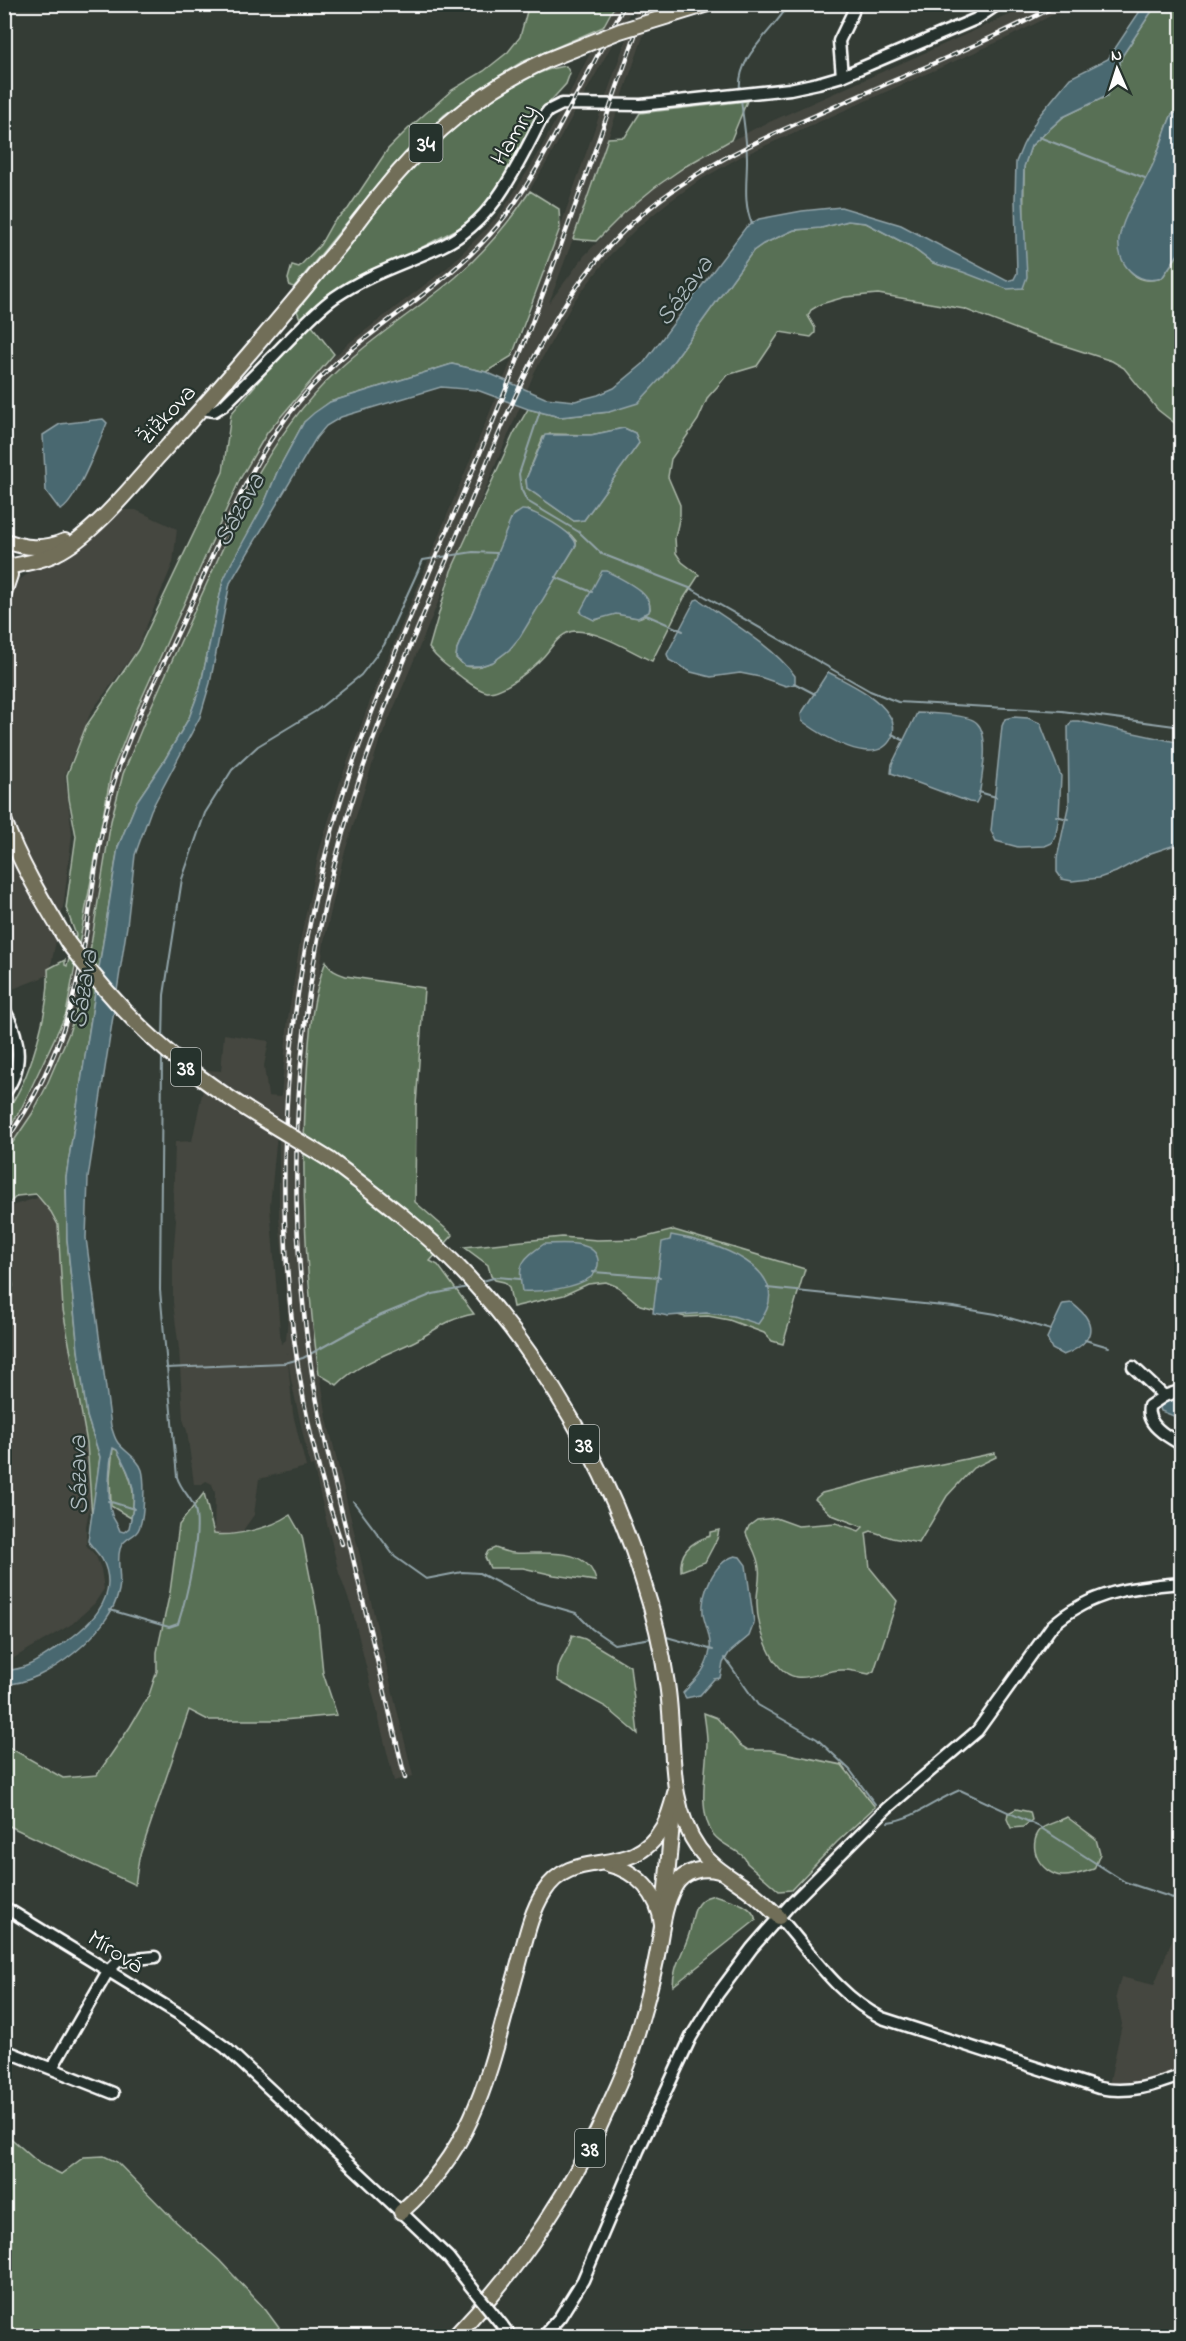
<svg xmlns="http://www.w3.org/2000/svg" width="1186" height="2341" viewBox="0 0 1186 2341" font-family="'Indie Flower',sans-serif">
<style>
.built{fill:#44463f;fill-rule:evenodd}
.green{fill:#597054;stroke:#acb8aa;stroke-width:1.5;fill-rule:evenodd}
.water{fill:#4a6870;stroke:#92a4a9;stroke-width:1.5;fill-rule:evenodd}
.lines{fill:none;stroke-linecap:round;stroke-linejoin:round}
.stream{stroke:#92a4a9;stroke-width:2}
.minor-casing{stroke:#fff;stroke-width:15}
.major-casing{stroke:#fff;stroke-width:18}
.minor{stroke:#26332d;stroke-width:10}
.major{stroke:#716e59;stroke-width:14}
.rail-casing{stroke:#fff;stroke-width:4.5}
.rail{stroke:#26332d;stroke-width:2;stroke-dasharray:7;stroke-linecap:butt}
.minor-bridge-casing{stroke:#fff;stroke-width:15;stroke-linecap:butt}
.major-bridge-casing{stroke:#fff;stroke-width:18;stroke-linecap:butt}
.minor-bridge{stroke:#26332d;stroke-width:10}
.major-bridge{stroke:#716e59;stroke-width:14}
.labels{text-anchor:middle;stroke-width:4.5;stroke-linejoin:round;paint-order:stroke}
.shield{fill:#26332d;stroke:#bec2c0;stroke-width:1.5}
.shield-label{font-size:22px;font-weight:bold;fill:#fff}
.street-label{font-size:24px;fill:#fff;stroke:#26332d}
.water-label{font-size:26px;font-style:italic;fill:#aebbbf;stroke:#26332d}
</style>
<rect width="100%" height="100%" fill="#343c35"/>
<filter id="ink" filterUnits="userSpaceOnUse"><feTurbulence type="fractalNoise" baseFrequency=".0167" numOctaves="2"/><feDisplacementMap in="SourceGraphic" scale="12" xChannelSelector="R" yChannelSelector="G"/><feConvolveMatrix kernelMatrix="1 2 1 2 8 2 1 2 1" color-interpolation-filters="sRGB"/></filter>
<g filter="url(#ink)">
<g class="built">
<path d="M 615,5 L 634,5 L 547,162 L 514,215 L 495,239 L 456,276 L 357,353 L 322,385 L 290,423 L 263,464 L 146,718 L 123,774 L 106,848 L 90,951 L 79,1001 L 69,1033 L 58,1061 L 32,1114 L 5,1154 L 5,1133 L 34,1084 L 57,1029 L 67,998 L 93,846 L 111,770 L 134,713 L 252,458 L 279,415 L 313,376 L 349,343 L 448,267 L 485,230 L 504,208 L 537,156 Z"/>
<path d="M 638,5 L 654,5 L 573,239 L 549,303 L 584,256 L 624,214 L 654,188 L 709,152 L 756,128 L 1032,5 L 1072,5 L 1009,37 L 740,157 L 697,182 L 666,204 L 637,228 L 611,254 L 574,301 L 535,371 L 378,746 L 343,858 L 324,942 L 308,1062 L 302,1177 L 308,1293 L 327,1419 L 413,1776 L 394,1781 L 352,1609 L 339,1573 L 313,1465 L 310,1466 L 291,1380 L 287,1352 L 293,1414 L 306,1467 L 259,1479 L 254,1515 L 234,1543 L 214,1535 L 215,1493 L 212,1484 L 206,1481 L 202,1484 L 194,1484 L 187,1431 L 183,1419 L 179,1349 L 173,1303 L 173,1259 L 176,1219 L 173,1209 L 175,1142 L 192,1141 L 207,1070 L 221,1071 L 224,1034 L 269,1041 L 264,1066 L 268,1096 L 281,1097 L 288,1018 L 301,936 L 319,852 L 341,779 L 370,701 L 524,330 ZM 279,1113 L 279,1217 L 288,1315 L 286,1340 L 281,1344 L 270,1206 Z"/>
<path d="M 123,510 L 136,510 L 177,529 L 173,563 L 136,651 L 91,712 L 65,775 L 72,834 L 64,902 L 49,975 L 5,992 L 4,606 L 10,602 L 18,581 L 37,567 L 69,556 Z"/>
<path d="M 4,1022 L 9,1033 L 13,1062 L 5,1079 Z"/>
<path d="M 47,1195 L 65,1195 L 93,1490 L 86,1526 L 86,1545 L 96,1556 L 101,1569 L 104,1589 L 94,1604 L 72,1624 L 12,1659 L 8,1653 L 4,1654 L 4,1208 Z"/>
<path d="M 1176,1930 L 1181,1931 L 1181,2081 L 1107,2094 L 1122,2024 L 1116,1996 L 1121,1977 L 1154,1985 Z"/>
</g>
<g class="green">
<path d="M 529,4 L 615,5 L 603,27 L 520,63 L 486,84 L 444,115 L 393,166 L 294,287 L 290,286 L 288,279 L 292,265 L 299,267 L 320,245 L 333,222 L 348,209 L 388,149 L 408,129 L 452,90 L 484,71 L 508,52 L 520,37 Z"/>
<path d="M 1156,5 L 1181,5 L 1181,112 L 1172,114 C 1165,130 1160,146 1154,162 C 1141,196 1104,233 1129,269 C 1137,281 1150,282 1162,278 L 1181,250 L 1181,428 L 1158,410 L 1124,368 L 1112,361 L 1034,336 L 964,309 L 878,294 L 845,297 L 821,304 L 811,310 L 808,316 L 815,328 L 815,333 L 811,337 L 780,332 L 757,366 L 727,375 L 717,387 L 708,397 L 698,420 L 671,459 L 668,477 L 680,505 L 680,515 L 675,538 L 676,553 L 682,562 L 699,575 L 684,598 L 652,661 C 630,651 600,631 575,631 C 560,632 553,646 544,656 C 533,668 504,693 487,692 C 477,690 468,682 460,676 C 448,667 438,660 429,648 L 451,571 L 514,433 L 528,409 L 560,417 L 609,412 L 662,377 L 753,251 L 763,244 L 794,230 L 821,228 L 848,221 L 866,223 L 910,246 L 933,263 L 1023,288 L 1024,166 L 1031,146 L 1063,117 L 1107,96 L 1113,86 L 1122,56 ZM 624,428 L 635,433 L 639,443 L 584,520 L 574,521 L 527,488 L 526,479 L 543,437 L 550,434 L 591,435 ZM 528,510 L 571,535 L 576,541 L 576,545 L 514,645 C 501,658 472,679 456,658 L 457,649 L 514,514 ZM 649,601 L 650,609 C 639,625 631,614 615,614 C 608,615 603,617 596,620 L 581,612 Z"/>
<path d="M 566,66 L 570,73 L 566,84 L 546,106 L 505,175 L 474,220 L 415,251 L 348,282 L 313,308 L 301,321 L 297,311 C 361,232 419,142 508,90 C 527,79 544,68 566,66 Z"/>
<path d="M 747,101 L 731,140 L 686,166 L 654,188 L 624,213 L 596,241 L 573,239 L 608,138 L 625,137 L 640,113 Z"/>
<path d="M 530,191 L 559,209 L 560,228 L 512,356 L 486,372 L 452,364 L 330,402 L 304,422 L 278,470 L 264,504 L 223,581 L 200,688 L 189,718 L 164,761 L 137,801 L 118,847 L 66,1177 L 67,1239 L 78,1350 L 87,1416 L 100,1457 L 92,1518 L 87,1443 L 63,1310 L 58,1225 L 51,1212 L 36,1194 L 17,1196 L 5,1207 L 5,1154 L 32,1114 L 45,1089 L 69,1033 L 79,1001 L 90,951 L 111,821 L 123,774 L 146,718 L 249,490 C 273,445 300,405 338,370 C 374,336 418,309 456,277 C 485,251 509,223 530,191 Z"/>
<path d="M 312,326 L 334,354 L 267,433 L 240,479 L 136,711 L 111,774 L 66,1014 L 22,1107 L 5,1136 L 5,1112 C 30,1083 50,1008 48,969 L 65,960 L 65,965 L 67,966 L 76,935 L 66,908 L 76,836 L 69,799 L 67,775 L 86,726 L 138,650 L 223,472 L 231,414 L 290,344 Z"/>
<path d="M 326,961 C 330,971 337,973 346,976 L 424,988 L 416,1106 L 415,1202 L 453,1235 L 430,1261 L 438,1265 L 474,1314 C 446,1319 438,1329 415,1341 C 388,1354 357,1364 337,1385 L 319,1374 C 305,1274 300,1174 307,1073 C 309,1036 312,996 326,961 Z"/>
<path d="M 674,1230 L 805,1269 L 783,1344 L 772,1341 L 764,1333 L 729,1320 L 708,1316 L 685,1317 L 640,1305 L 618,1287 L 606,1282 L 588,1284 L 564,1295 L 513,1307 L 509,1287 L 504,1282 L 495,1280 L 491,1276 L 488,1265 L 464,1247 L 562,1237 L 597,1240 L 638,1239 Z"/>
<path d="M 5,1236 L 13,1286 L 5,1301 L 4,1301 Z"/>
<path d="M 113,1448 L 117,1450 C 129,1473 138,1491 131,1518 L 111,1506 L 110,1477 Z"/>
<path d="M 995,1453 L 996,1457 L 973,1468 L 947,1496 L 919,1543 L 892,1538 L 871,1531 L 866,1533 L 870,1568 L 897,1601 L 874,1671 L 869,1674 C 856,1672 845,1668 832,1671 C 820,1673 809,1679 796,1677 C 772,1673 757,1626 757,1604 C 756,1592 761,1580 759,1568 C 758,1555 750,1545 746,1533 L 749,1526 L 757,1520 L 776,1518 L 798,1526 L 836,1523 L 859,1531 L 863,1527 L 832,1515 L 815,1499 L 822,1493 L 908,1471 Z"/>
<path d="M 204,1493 L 214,1534 C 235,1537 273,1527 290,1515 L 302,1536 L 317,1612 L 323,1673 L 337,1715 L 283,1720 L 208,1720 L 189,1710 L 139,1858 L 135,1885 L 5,1824 L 5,1745 L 63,1778 L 97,1775 L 130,1727 L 149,1695 L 157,1671 L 157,1652 L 170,1592 L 179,1525 Z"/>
<path d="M 719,1530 L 717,1539 L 705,1562 L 681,1571 C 679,1551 693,1541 710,1536 L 710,1532 Z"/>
<path d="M 495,1548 C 501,1550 508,1553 514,1553 C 541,1555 588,1544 596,1581 L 554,1575 L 523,1568 L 490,1568 L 485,1557 L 488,1551 Z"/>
<path d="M 572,1635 L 585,1639 L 630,1666 L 638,1734 L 606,1707 L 558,1681 C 555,1659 569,1654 572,1635 Z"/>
<path d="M 704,1713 L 717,1718 L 740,1745 L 748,1750 L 770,1750 L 842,1765 L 875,1807 L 837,1842 L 791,1890 L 779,1891 L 747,1863 C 744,1850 718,1846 710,1829 C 698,1804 707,1769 707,1741 C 707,1732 705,1722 704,1713 Z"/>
<path d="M 1016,1809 L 1030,1812 L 1032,1820 L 1023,1827 L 1011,1828 L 1007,1819 L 1008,1813 Z"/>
<path d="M 1067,1817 L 1096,1839 L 1100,1854 L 1094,1869 C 1084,1872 1072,1877 1062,1876 C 1041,1874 1025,1847 1041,1829 C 1047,1824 1060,1821 1067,1817 Z"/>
<path d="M 714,1895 C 728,1900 752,1903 756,1920 L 673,1986 C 673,1965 685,1950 690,1931 C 692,1922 692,1912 698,1904 C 702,1898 707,1897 714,1895 Z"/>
<path d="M 5,2133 L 39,2163 L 61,2174 L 84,2157 L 104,2156 L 117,2162 L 174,2220 L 219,2260 L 265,2309 L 285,2336 L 5,2336 Z"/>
</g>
<g class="water">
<path d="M 1144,5 L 1156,5 L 1122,56 L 1113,86 L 1107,96 L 1063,117 L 1031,146 L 1024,167 L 1023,198 L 1027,277 L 1023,288 L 1007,289 L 963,272 L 933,263 L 910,246 L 866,223 L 848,221 L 821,228 L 794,230 L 763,244 L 753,251 L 662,377 L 638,403 L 609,412 L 560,417 L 528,409 L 477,390 L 441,387 L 341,417 L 326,426 L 316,438 L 230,583 L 210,683 L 200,717 L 151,810 L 135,855 L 127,926 L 88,1178 L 86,1238 L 111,1426 C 113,1431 114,1438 118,1443 C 125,1452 138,1458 142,1470 C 145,1481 145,1525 136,1533 C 129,1539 123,1540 120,1549 C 116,1562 122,1577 119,1590 C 112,1631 45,1685 5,1684 L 5,1670 C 25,1671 39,1659 55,1649 C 85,1630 123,1599 102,1559 C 98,1553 92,1547 88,1541 L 100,1457 L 87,1416 L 78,1350 L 67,1239 L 66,1177 L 118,847 L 137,801 L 164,761 L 189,718 L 200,688 L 223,581 L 231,564 L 264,504 L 278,470 L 304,422 L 314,413 L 330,402 L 452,364 L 486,372 L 545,398 L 575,401 L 598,395 L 614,388 L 643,364 L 746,227 L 759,219 L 802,211 L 841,207 L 901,225 L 1007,281 L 1014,279 L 1017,273 L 1015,200 L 1016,162 L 1023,145 L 1038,117 L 1070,78 L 1108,59 ZM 113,1448 L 117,1450 C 134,1483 138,1491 129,1528 L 124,1532 L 120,1531 C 118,1524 114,1521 112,1515 C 107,1500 109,1463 113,1448 Z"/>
<path d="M 1181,112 L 1181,250 L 1162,278 C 1137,286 1116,264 1119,239 C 1123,213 1144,186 1154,162 C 1161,146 1165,130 1172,114 Z"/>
<path d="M 103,419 L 107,423 C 100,439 75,506 60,510 L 46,491 L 43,435 L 60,424 Z"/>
<path d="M 624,428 L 635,433 L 639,443 L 584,520 L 574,521 L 527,488 L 526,479 L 545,435 L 591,435 Z"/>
<path d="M 522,510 C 533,509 575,533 576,545 L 520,637 L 509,650 L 493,662 L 480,666 L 465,666 L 456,658 L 457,649 L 512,517 Z"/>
<path d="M 602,571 L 607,571 C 620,579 656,593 649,612 L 638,618 L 616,614 L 594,620 L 582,614 L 581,610 Z"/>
<path d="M 698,599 C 728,620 774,647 795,676 L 795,684 L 786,686 L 760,677 L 740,673 L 711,677 L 691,672 L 669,660 L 667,654 L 695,600 Z"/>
<path d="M 828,672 C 848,683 876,695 889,715 C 894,722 895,729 892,737 C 876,771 820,734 802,721 L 801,714 Z"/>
<path d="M 917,713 C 929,713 969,714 977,723 C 991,737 981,780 979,797 L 976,803 L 969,802 L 891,773 L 892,764 Z"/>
<path d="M 1013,717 L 1028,718 L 1040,723 L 1061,776 L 1059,816 L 1056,834 L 1052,843 L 1045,846 L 1018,847 L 996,841 L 991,831 L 1002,726 L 1005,719 Z"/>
<path d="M 1078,721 L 1181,743 L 1181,843 L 1151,853 L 1116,872 L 1099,878 L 1072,881 L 1062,879 L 1057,872 L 1057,858 L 1069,803 L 1068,727 L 1072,721 Z"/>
<path d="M 671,1235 C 710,1241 802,1268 758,1324 L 733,1316 L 706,1313 L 668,1316 L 653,1313 L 662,1242 L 670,1240 Z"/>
<path d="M 544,1244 C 560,1244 595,1239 598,1260 C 599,1266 596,1273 591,1277 C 575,1289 541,1292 522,1291 C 517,1264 522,1259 544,1244 Z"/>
<path d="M 1072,1303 C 1076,1307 1083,1312 1086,1317 C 1098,1336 1080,1349 1063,1355 L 1052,1349 L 1047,1338 L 1063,1304 Z"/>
<path d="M 1181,1400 L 1181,1419 L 1161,1411 L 1160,1408 L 1163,1402 Z"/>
<path d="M 735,1556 L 740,1557 L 746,1565 L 754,1623 L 749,1636 L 729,1653 L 723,1663 L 720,1678 L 714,1679 L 700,1695 L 686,1698 L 683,1693 C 696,1679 707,1670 710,1650 C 712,1638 705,1626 703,1614 C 701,1593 714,1562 735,1556 Z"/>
</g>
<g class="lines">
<g class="stream">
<path d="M 740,91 C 736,56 773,32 789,4"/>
<path d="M 741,99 C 743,119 747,140 747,160 C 747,182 743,203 752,224"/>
<path d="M 1039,137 L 1145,178"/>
<path d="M 540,411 L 519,474 L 521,489 L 527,501 L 579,532 L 602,554 L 692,589 L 870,691 L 898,702 L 1062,711 L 1182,727"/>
<path d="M 555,577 L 592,592"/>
<path d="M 644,614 L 683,631"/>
<path d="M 794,683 L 815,694"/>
<path d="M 892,734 L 903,740"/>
<path d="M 979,792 L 996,797"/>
<path d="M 1056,816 L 1068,819"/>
<path d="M 163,1041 L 164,995 L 182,879 L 205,813 L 232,770 L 258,746 L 316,711 L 361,675 L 384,645 L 423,560 L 473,552 L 497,553"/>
<path d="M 593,1272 L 660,1277"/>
<path d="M 479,1282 L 497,1277 L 520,1279"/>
<path d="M 767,1288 L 953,1307 L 996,1314 L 1051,1330"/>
<path d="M 1085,1340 L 1109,1347"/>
<path d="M 166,1368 L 285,1363 L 303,1358 L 379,1316 L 433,1294 L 468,1287"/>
<path d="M 108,1501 L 134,1509"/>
<path d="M 353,1501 L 395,1557 L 426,1579 L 462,1572 L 479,1573 L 531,1600 L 576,1613 L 592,1629 L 614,1644 L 652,1638"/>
<path d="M 110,1610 L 169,1627 L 178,1624 C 186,1599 202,1535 195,1509 C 193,1500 181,1490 177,1477 L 160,1290 L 162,1055"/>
<path d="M 663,1636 L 713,1650"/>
<path d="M 725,1658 L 758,1705 L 817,1739 L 850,1770 L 875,1804"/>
<path d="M 888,1822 C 916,1818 935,1800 960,1790 L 1038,1826 L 1125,1882 L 1182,1901"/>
</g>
<g class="minor-casing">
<g id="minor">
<path d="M 842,76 L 839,41 L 853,12 L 852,4"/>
<path d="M 202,409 L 214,411 L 224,405 C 242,387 261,369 279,350 C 297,332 314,312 335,297 C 368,274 406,263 442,246 C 494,221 516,168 541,120 L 548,111 L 562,104 L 641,105 L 790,89 L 818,83 L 842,76 L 976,19 L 998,4"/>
<path d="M 4,1009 C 20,1037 25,1066 4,1094"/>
<path d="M 1133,1367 L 1164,1396 L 1182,1390"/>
<path d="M 1164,1396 L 1149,1406 C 1145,1425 1168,1437 1182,1445"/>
<path d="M 4,1907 L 182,2016 L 226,2048 L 401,2212 L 448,2257 L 469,2284"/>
<path d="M 779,1917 C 810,1952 839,1997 882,2018 L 1099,2088 C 1128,2094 1154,2086 1182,2075"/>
<path d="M 4,2050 L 113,2093"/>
<path d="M 52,2068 L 108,1971 L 118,1961 L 155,1957"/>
<path d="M 502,2325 L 510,2336"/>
<path d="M 543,2336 L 560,2317 L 583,2280 L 638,2151 L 691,2037 L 717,1995 L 752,1948 L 789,1906 L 887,1808 L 977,1731 L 1052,1626 C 1090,1591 1132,1587 1182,1583"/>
</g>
</g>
<g class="major-casing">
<g id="major">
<path d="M 4,540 C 25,549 44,550 65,541"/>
<path d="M 4,557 L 10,575 L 4,593"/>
<path d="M 9,567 C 25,563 42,561 57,553 C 94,535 136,481 165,449 C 221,388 275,324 328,260 C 345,240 360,219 376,199 C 423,140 478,91 547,60"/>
<path d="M 4,820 C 20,864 44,903 68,943"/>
<path d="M 330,1160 C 378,1196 426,1232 467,1276 C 544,1359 610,1472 643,1581 C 654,1614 662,1649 667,1684 C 676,1739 665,1801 699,1849 C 714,1870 735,1879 755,1895 C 764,1902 771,1910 779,1917"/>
<path d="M 607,1864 C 637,1871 659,1894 662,1925"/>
<path d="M 665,1899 L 673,1813"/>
<path d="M 401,2212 C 478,2145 490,2067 516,1974 C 524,1947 529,1915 544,1892 C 573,1844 631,1883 663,1827 C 669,1817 672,1805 675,1793"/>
<path d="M 455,2336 C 520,2268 575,2186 612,2099 C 619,2084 626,2068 631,2053 C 640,2024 649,1995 655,1965 C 661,1940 662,1908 675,1886 C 684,1870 703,1867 719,1871"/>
</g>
</g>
<use href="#minor" class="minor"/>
<use href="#major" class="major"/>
<g class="rail-casing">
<g id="rail">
<path d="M 4,1143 C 47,1085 72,1018 84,947 C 92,897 97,846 110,796 C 126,736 156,680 182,624 C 207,570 229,513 258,461 C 282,418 314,380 352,349 C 395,314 442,284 481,244 C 516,209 539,165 562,122 C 583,83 604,44 625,4"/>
<path d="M 342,1544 C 259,1308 270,1017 347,781 C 389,656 447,536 496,414 C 551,279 598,142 646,4"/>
<path d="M 405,1778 C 387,1702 369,1625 351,1550 C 337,1491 321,1432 312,1373 C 281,1176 296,972 358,783 C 386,699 423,617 457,535 C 505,422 545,298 641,215 C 693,170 754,142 816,115 C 897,78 980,46 1059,4"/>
</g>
</g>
<use href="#rail" class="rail"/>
<g class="minor-bridge-casing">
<path id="minor-bridge" d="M 469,2284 L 502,2325"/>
</g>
<g class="major-bridge-casing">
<g id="major-bridge">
<path d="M 547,60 L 620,31 L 708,4"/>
<path d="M 68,943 C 103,990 141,1032 188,1068 C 232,1103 282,1130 330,1160"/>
</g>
</g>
<use href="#minor-bridge" class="minor-bridge"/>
<use href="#major-bridge" class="major-bridge"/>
</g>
</g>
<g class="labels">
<g class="shield">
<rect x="409.5" y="124" width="33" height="38" rx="4.5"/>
<rect x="171" y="1048" width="30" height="38" rx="4.5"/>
<rect x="569" y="1425" width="30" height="38" rx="4.5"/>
<rect x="575" y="2129" width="30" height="38" rx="4.5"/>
</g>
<g class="shield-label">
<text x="426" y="151">34</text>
<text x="186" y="1075">38</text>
<text x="584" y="1452">38</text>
<text x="590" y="2156">38</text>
</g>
<g class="street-label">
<text transform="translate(513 134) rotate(-59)" y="8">Hamry</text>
<text transform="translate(166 414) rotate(-47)" y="8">Žižkova</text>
<text transform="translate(116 1951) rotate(32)" y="8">Mírová</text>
</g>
<g class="water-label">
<text transform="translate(683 290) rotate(-54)" y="9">Sázava</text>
<text transform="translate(238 509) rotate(-61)" y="9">Sázava</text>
<text transform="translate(82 989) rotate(-81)" y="9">Sázava</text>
<text transform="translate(77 1475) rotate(-91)" y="9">Sázava</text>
</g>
</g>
<rect width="1186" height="2341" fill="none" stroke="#26332d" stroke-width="24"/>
<rect x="12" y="12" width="1162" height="2317" fill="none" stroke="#fff" stroke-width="2" filter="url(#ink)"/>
<g transform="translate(1117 69) rotate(357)" stroke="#26332d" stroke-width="4.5" paint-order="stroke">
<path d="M0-4.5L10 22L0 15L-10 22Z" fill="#ffffff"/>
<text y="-9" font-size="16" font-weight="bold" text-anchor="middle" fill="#ffffff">N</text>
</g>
</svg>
